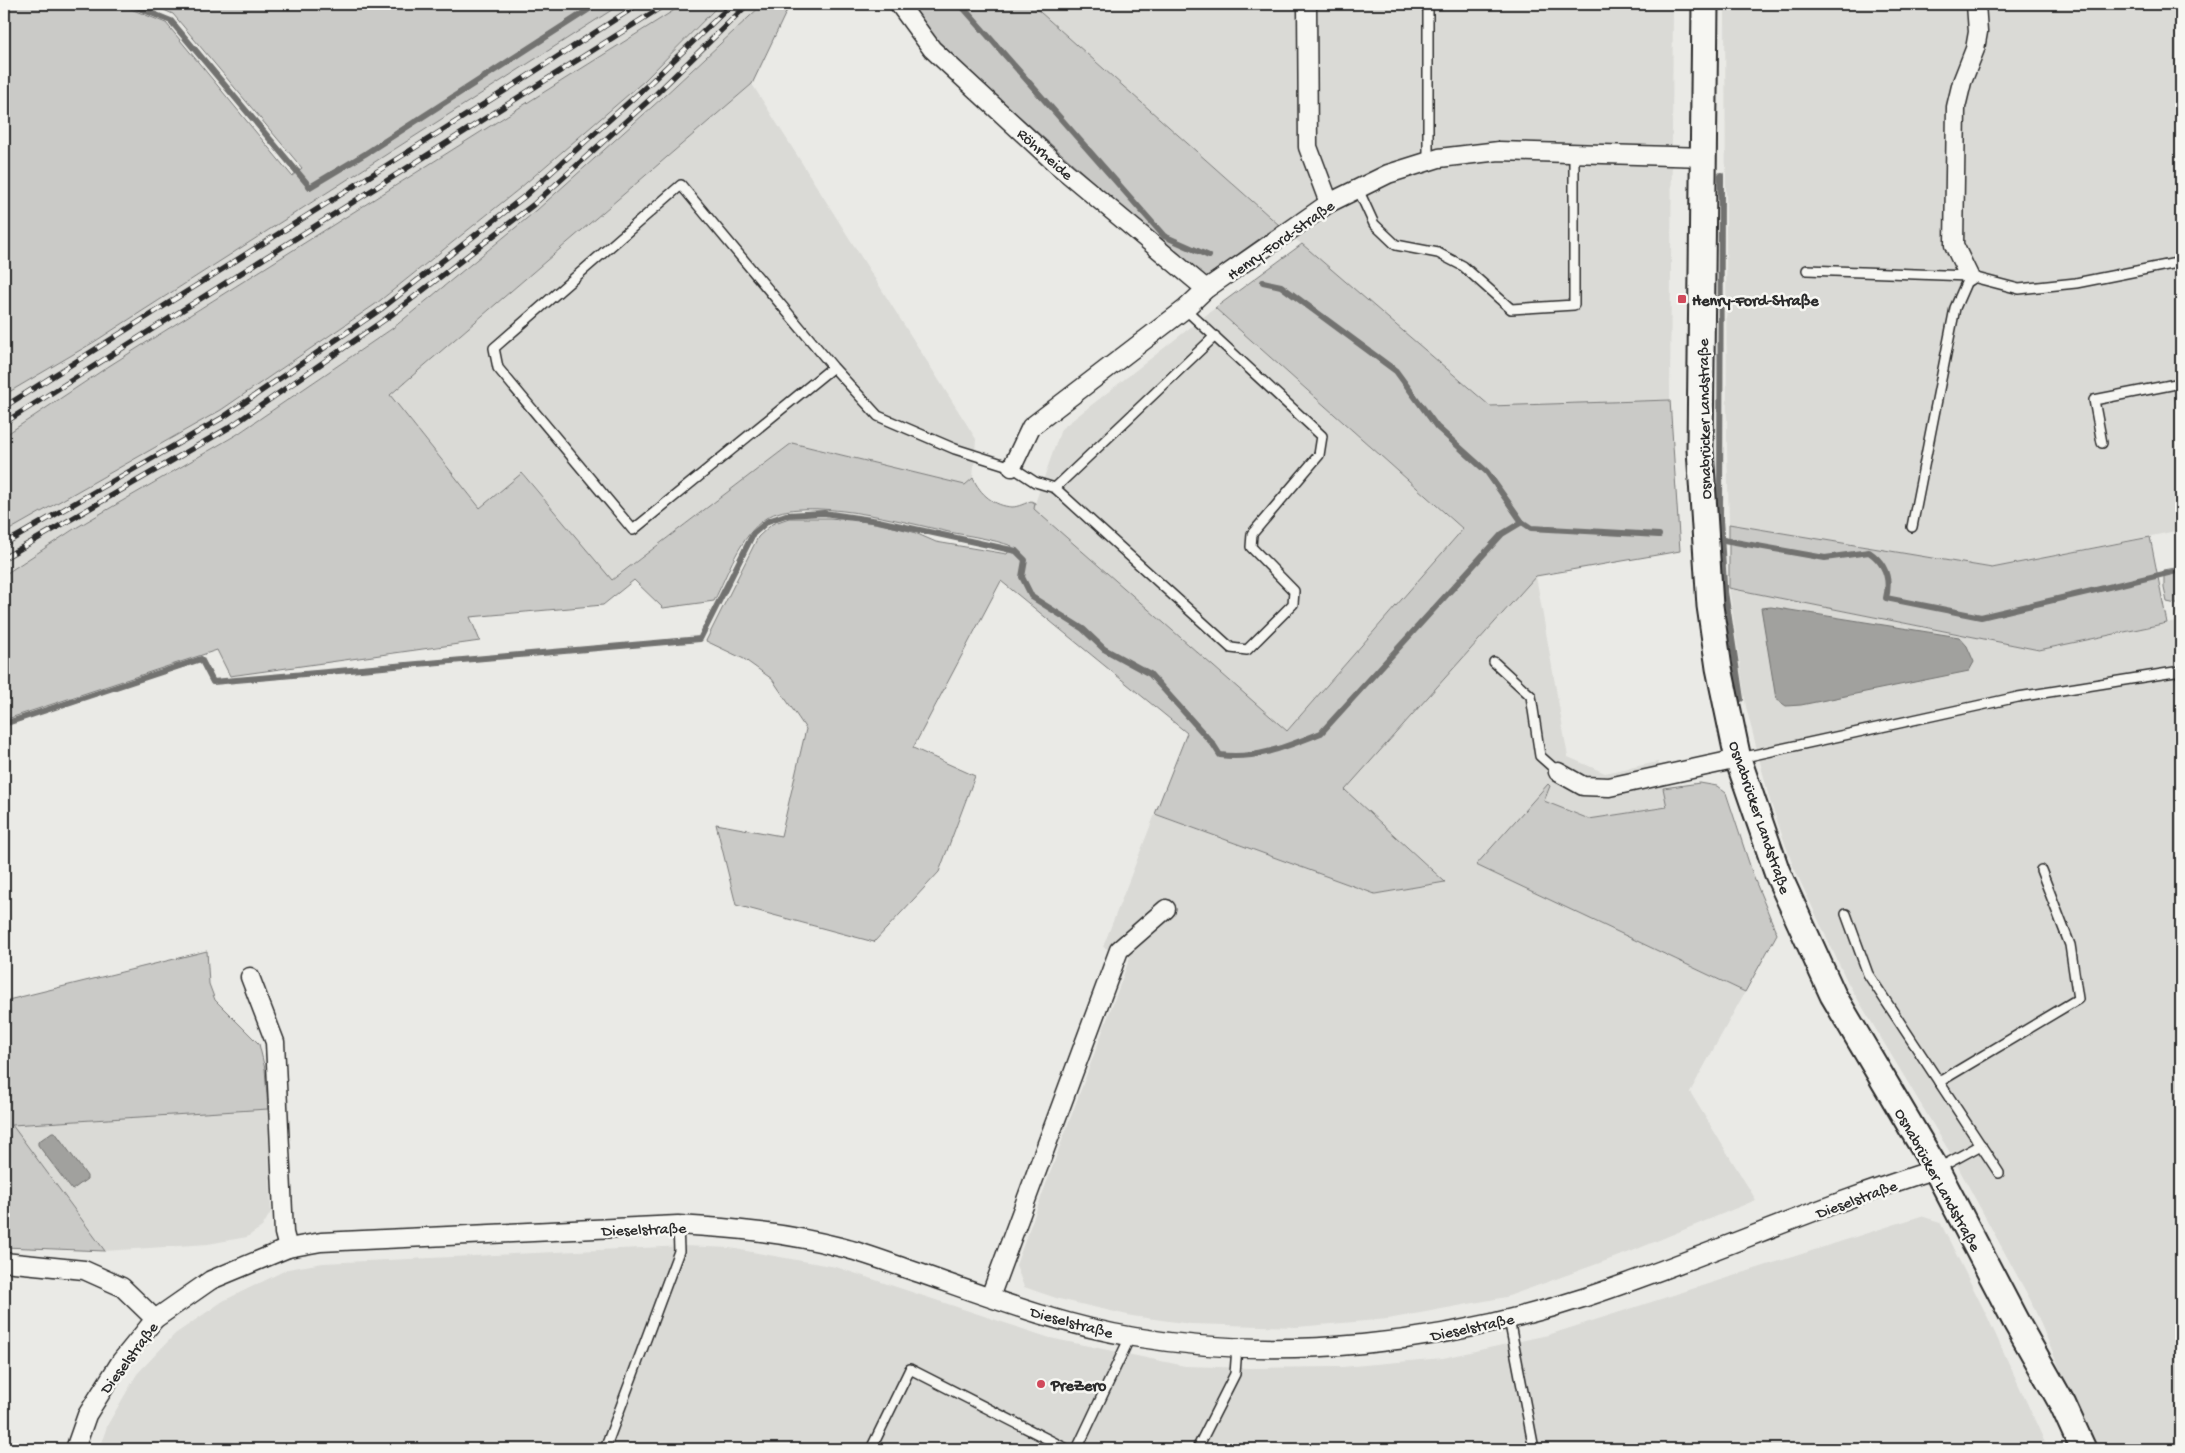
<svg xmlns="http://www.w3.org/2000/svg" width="2185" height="1453" viewBox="0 0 2185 1453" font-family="'Gochi Hand',sans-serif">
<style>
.built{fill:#dadad6}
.green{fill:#cacac7;stroke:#7a7a79}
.water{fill:#a1a19e;stroke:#727270}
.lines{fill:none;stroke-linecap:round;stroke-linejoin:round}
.stream{stroke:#727270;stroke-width:6}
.lane-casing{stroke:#2b2b2b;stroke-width:12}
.street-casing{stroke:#2b2b2b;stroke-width:21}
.secondary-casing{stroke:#2b2b2b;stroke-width:29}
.lane{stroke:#f6f6f2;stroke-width:9}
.street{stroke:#f6f6f2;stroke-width:18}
.secondary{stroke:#f6f6f2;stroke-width:25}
.rail-casing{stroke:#2b2b2b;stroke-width:5.5}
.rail{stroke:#f6f6f2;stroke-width:4;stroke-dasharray:11;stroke-linecap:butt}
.poi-dot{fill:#d1495b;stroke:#f6f6f2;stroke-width:2}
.labels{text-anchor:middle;stroke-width:5;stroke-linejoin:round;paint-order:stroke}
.street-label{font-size:16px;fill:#2b2b2b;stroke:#f6f6f2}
.poi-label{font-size:16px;font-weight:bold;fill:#2b2b2b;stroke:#f6f6f2;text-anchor:start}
</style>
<rect width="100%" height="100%" fill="#eaeae6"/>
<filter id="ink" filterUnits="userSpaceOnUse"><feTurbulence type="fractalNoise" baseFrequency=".02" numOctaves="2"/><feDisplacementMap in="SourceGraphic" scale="10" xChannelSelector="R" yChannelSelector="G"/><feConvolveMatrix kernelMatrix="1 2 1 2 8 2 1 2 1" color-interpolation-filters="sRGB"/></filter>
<g filter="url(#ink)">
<g class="built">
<path d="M 621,4 L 684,4 L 109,366 L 4,436 L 4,395 L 94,342 Z"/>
<path d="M 720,4 L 763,4 L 662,98 L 537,210 L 393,328 L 236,435 L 74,529 L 4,575 L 4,533 L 221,410 L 377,303 L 519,189 L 644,81 Z"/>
<path d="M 1031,4 L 1673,4 L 1670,400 L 1490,406 L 1279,225 Z"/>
<path d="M 1725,4 L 2181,4 L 2181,530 L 1992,568 L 1729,524 L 1727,448 Z"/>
<path d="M 752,84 L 976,439 L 973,478 L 965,485 L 792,443 L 611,580 L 523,473 L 480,508 L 390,395 Z"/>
<path d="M 1215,308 L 1463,529 L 1287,731 L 1033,509 L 1061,429 Z"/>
<path d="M 1536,576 L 1568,757 L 1605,773 L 1658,762 L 1667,807 L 1589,819 L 1544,801 L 1550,786 L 1477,865 L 1745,992 L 1690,1092 L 1756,1200 L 1630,1252 L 1506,1297 L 1388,1319 L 1297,1327 L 1191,1324 L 1132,1316 L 1059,1299 L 1024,1287 L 1016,1265 L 1130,957 L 1103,947 L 1155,814 L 1375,894 L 1445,882 L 1344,790 Z"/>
<path d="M 1729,588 L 2039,650 L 2181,620 L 2181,1449 L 2094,1449 L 2031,1301 L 1952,1156 L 1848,983 L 1793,866 L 1770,801 L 1746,707 Z"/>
<path d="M 268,1109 L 271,1212 L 262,1227 L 247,1237 L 208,1244 L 105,1251 L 11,1125 Z"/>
<path d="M 1921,1216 L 1940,1222 L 1988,1318 L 2048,1449 L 99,1449 L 108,1424 L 137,1374 L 175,1334 L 223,1301 L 288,1269 L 323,1263 L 684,1246 L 730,1248 L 836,1267 L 1050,1338 L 1185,1366 L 1250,1368 L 1342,1367 L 1443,1358 L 1548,1335 Z"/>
</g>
<g class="green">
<path d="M 4,4 L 118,4 L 166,23 L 292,176 L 302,168 L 173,14 L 150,4 L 621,4 L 94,342 L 4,395 Z"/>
<path d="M 684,4 L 720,4 L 644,81 L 519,189 L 377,303 L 221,410 L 4,533 L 4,436 L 109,366 Z"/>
<path d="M 763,4 L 790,4 L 752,84 L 390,395 L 480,508 L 522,473 L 612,580 L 792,443 L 965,485 L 973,478 C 980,494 994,506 1012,507 C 1018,507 1026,503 1031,501 L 1035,503 L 1034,509 L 1287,731 L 1463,529 L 1215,308 L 1302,244 L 1490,406 L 1670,400 L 1680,551 L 1536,576 L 1345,790 L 1445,882 L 1375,894 L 1155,814 L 1187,733 L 1001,581 L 913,748 L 975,776 L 939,872 L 874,942 L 736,905 L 716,824 L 781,836 L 806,729 L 772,679 L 744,659 L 706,641 L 758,537 L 772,524 L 789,518 L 830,518 L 878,523 L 913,532 L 936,542 L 1007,554 L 1012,546 C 992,539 970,536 949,532 C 908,523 802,494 766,518 C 740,536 728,573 714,601 L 663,608 L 634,580 L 603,605 L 470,617 L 480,641 L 230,676 L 217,650 L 4,720 L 4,575 L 74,529 L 236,435 L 393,328 L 537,210 L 662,98 Z"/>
<path d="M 913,4 L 1031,4 L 1279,225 L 1203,279 L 931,38 Z"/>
<path d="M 1729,524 L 1992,568 L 2150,537 L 2167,623 L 2039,650 L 1729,588 Z"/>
<path d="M 2181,567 L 2181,605 L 2167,602 L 2164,588 L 2164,570 Z"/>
<path d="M 1700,783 L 1717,786 L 1726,793 L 1754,878 L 1777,934 L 1745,992 L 1476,865 L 1548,784 L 1550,786 L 1544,801 L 1589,819 L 1667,807 L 1663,788 Z"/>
<path d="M 207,951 L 209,984 L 215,1000 L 259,1044 L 265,1069 L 268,1109 L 12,1125 L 105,1251 L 4,1247 L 4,1001 Z"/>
</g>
<g class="water">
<path d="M 1771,607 L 1959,637 L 1967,646 L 1974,662 L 1969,671 L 1801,705 L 1786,706 L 1776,699 L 1761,608 Z"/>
<path d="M 52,1132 L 55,1132 L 87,1176 L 87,1179 L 72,1190 L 38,1145 L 38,1142 Z"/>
</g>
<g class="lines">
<g class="stream">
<path d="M 129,4 L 171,21 L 310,187 L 365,154 L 597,4"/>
<path d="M 960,4 L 1164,236 L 1209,256"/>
<path d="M 1721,175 L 1720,519 L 1724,585 L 1741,699"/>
<path d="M 1263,282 L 1281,286 L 1396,371 L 1437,427 L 1487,472 L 1522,522 L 1531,528 L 1659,535"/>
<path d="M 1718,539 L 1825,558 L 1869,552 C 1885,563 1891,578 1886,598 L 1981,617 L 2181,570"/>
<path d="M 4,724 L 201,659 L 213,682 L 700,639 L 753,534 L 768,521 L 786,515 L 824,513 L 878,521 L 1016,551 L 1025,560 L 1022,577 L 1032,597 L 1083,629 L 1104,649 L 1150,674 L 1213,744 L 1220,755 C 1256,760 1288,746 1321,733 L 1502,534 L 1522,522"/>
</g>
<g class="lane-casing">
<g id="lane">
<path d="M 1428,161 L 1428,4"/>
<path d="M 1358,189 L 1374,224 L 1396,245 L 1438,253 L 1463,266 L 1511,309 L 1574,305 L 1574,154"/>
<path d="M 1807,270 L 1969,276 L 2019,289 L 2076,283 L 2177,263"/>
<path d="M 1185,309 L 1322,436 L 1319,455 L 1252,534 L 1251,547 L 1294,591 L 1293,604 L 1247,650 L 1231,648 L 1055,488 L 1215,336"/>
<path d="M 833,367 L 633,530 L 498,368 L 494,348 L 681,185 L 833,367 L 878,416 L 955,449 L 1012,467 L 1035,482 L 1055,488"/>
<path d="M 2102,443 L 2094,400 L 2181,383"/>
<path d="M 1912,527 L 1955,308 L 1969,276"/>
<path d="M 1494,662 L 1531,696 L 1540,756 L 1558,772"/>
<path d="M 1740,758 L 2018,697 L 2181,671"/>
<path d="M 1846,914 L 1868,974 L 1999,1173"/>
<path d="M 1939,1082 L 2078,999 L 2070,945 L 2041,870"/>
<path d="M 1937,1169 L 1981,1145"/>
<path d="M 1509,1319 L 1534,1449"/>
<path d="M 605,1449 L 679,1251 L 678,1225"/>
<path d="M 871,1449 L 910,1369 L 1067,1449"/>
<path d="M 1077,1449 L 1130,1337"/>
<path d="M 1197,1449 L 1235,1374 L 1237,1347"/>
</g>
</g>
<g class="street-casing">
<g id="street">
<path d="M 899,4 L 932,49 L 1054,162 L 1206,289"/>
<path d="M 1307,4 L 1308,147 L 1329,203"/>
<path d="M 1969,276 L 1954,245 L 1956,107 L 1962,82 L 1975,49 L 1978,32 L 1976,4"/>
<path d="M 1012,467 L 1031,427 L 1185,309 L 1206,289 L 1329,203 L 1388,174 L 1439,158 L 1499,151 L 1705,157"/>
<path d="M 1558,772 L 1583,786 L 1609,787 L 1738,759"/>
<path d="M 250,977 L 275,1042 L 284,1233 L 288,1248"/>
<path d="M 4,1262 L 84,1270 L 122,1287 L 155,1319"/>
<path d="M 990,1297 L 1119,950 L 1166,909"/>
<path d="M 75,1449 L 87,1415 L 121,1361 L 155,1319 L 211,1280 L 288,1248 L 321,1242 L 678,1225 C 733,1228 787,1233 840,1247 C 861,1252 882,1260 902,1267 C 978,1293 1055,1324 1134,1337 C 1284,1362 1442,1344 1586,1297 C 1704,1258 1817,1206 1936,1169"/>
</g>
</g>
<g class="secondary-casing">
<path id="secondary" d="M 1705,4 L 1700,449 L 1710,606 L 1719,668 L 1738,759 L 1777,872 L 1833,995 L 1936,1169 L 2016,1322 L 2063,1405 L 2083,1449"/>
</g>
<use href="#lane" class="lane"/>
<use href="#street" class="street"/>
<use href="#secondary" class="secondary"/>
<g class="rail-casing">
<g id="rail">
<path d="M 4,407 L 506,90 L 639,4"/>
<path d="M 4,423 L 666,4"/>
<path d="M 4,544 L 222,418 L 381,309 L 525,196 L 649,84 L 732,4"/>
<path d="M 4,558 L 230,427 L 387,318 L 533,205 L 657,93 L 748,4"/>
</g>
</g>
<use href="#rail" class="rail"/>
</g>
</g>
<g class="poi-dot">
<rect x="1677" y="294" width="10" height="10" rx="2.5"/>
<circle cx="1041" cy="1384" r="5"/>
</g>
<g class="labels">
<g class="street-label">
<text transform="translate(1046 153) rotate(42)" y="6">Röhrheide</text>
<text transform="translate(1280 239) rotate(-35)" y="6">Henry-Ford-Straße</text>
<text transform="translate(1703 419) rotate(-91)" y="6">Osnabrücker Landstraße</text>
<text transform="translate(1761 817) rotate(71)" y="6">Osnabrücker Landstraße</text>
<text transform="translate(1939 1179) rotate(61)" y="6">Osnabrücker Landstraße</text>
<text transform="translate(1856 1198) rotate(-20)" y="6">Dieselstraße</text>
<text transform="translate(644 1228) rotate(-2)" y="6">Dieselstraße</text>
<text transform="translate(1072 1321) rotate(15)" y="6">Dieselstraße</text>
<text transform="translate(1472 1326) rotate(-12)" y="6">Dieselstraße</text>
<text transform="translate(128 1357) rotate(-53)" y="6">Dieselstraße</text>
</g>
<g class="poi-label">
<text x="1692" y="305">Henry-Ford-Straße</text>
<text x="1051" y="1390">PreZero</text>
</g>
</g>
<rect width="2185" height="1453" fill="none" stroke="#f6f6f2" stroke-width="20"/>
<rect x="10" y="10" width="2165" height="1433" fill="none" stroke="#2b2b2b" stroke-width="2" filter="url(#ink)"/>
</svg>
